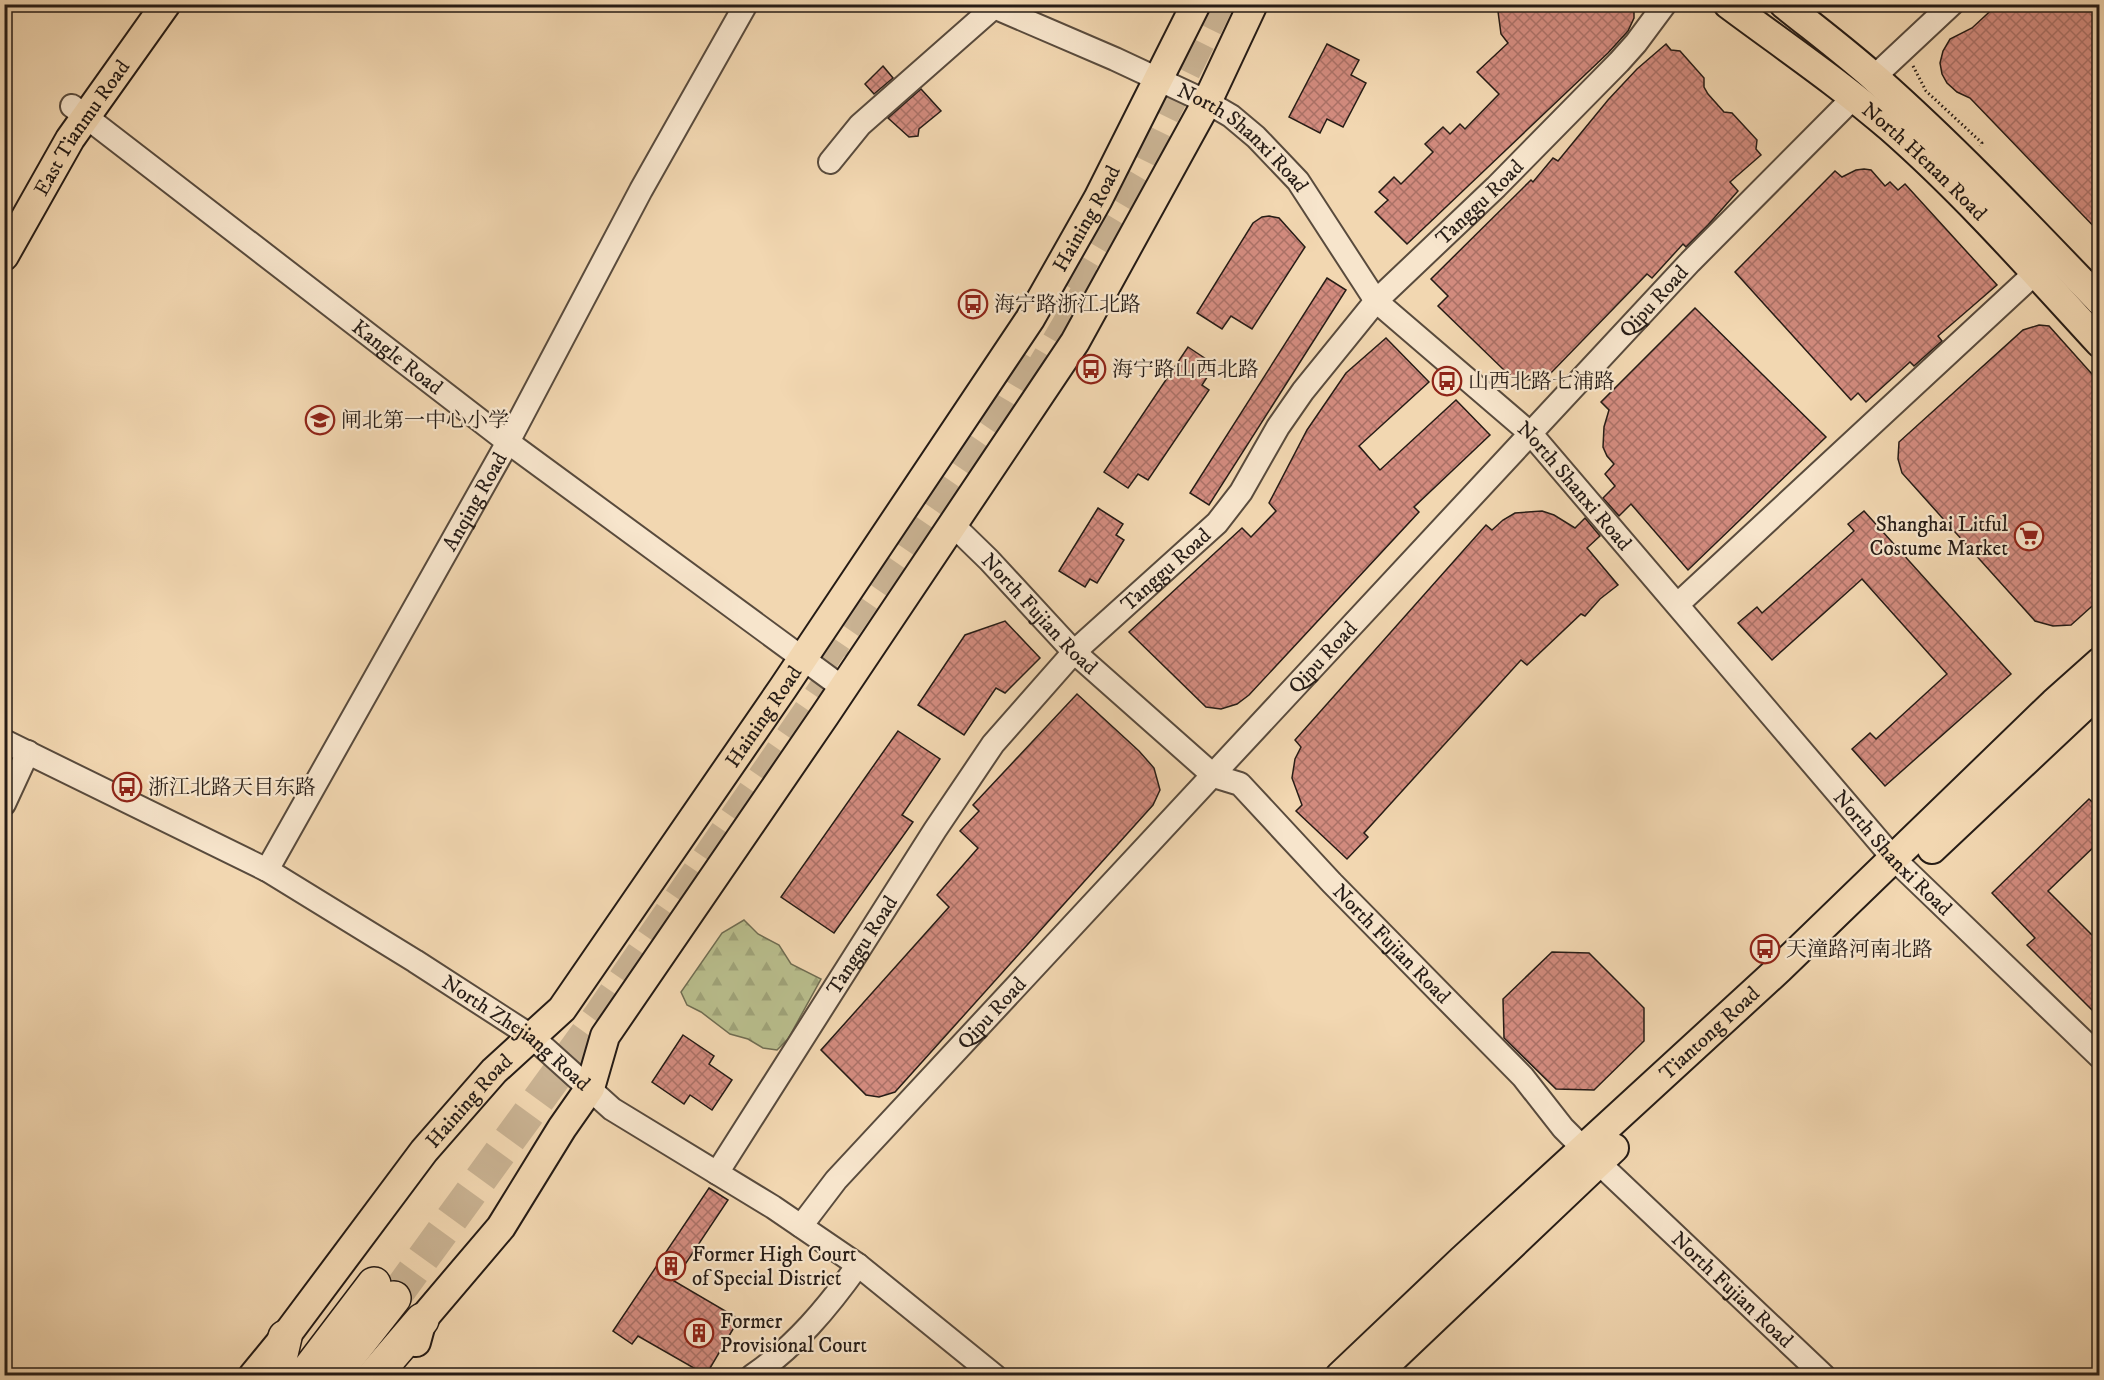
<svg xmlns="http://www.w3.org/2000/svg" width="2104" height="1380" viewBox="0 0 2104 1380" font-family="'IM FELL DW Pica','Noto Serif SC',serif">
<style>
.forest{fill:url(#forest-firs);stroke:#706d52;stroke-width:1.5}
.building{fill:url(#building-cross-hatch);stroke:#261c16;stroke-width:1.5}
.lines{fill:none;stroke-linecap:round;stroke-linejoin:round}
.highway-tunnel{stroke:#c9b292;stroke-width:33;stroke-dasharray:33 16;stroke-linecap:butt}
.minor-casing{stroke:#594b3d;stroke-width:26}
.major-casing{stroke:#261c16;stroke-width:32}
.highway-casing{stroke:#261c16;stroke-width:36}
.path{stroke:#261c16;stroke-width:3;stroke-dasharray:1.5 3;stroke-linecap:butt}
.minor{stroke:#f7e5cc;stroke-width:22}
.major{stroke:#f2d7b1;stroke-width:28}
.highway{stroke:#f2d7b1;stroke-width:33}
.labels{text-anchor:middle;stroke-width:4.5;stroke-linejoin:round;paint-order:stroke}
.street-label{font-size:21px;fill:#261c16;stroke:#f7e5cc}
.poi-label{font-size:21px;fill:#261c16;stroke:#f7e5cc;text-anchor:start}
</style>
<defs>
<pattern id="forest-firs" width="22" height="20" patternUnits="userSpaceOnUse" patternTransform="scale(1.5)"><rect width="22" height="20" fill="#b9be8d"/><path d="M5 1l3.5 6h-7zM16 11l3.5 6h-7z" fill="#9fa379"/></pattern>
<pattern id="building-cross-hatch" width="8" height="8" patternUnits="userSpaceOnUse" patternTransform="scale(1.5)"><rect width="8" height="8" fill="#d28b7e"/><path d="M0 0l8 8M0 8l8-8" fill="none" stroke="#aa7166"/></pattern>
</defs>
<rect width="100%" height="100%" fill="#f2d7b1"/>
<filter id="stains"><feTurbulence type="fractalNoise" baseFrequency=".00333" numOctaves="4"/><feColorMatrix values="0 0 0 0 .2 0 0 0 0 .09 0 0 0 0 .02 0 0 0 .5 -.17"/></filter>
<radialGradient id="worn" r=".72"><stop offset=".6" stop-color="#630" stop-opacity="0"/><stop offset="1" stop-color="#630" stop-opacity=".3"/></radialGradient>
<path class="forest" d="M 744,920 L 758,934 L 779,945 L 791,964 L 821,979 L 788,1039 L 777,1050 L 763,1048 L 748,1039 L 730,1034 L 701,1012 L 687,1005 L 681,992 L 722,933 Z"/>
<g class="building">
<path d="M 1497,4 L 1634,4 L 1634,18 L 1628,31 L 1608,53 L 1407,244 L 1375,212 L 1388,200 L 1379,192 L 1394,177 L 1401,184 L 1433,152 L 1425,144 L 1443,127 L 1450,134 L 1460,124 L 1465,129 L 1499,94 L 1477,72 L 1508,43 L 1501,34 Z"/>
<path d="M 1998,4 L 2100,4 L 2100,233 L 1970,98 L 1957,92 L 1947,83 L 1942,74 L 1940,63 L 1943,51 L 1950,39 L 1972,28 Z"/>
<path d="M 1327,44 L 1359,60 L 1351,75 L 1366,83 L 1343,127 L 1327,119 L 1320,133 L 1289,117 Z"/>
<path d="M 1666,44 L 1671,50 L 1680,51 L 1704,78 L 1704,87 L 1708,94 L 1724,112 L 1732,113 L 1757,140 L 1756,149 L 1761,155 L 1730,182 L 1738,191 L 1708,225 L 1686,247 L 1683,244 L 1652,278 L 1647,274 L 1550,374 L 1540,379 L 1530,380 L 1513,377 L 1507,373 L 1438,306 L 1448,296 L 1431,279 L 1531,180 L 1533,182 L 1553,158 L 1558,161 L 1608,100 L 1637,69 Z"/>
<path d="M 883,66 L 893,78 L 874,94 L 865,84 Z"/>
<path d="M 921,89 L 941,111 L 919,129 L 918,136 L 909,137 L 888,118 Z"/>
<path d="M 1864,169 L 1871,170 L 1885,186 L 1890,182 L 1898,190 L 1905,184 L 1997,285 L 1938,336 L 1942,341 L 1914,366 L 1910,362 L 1866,402 L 1858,393 L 1851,400 L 1735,272 L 1835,171 L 1842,177 L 1856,170 Z"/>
<path d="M 1269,216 L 1279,218 L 1305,247 L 1252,329 L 1231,316 L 1222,329 L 1197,313 L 1253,223 L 1262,217 Z"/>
<path d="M 1327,278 L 1346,290 L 1209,505 L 1190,493 Z"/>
<path d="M 1695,308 L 1826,437 L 1688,570 L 1631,504 L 1619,516 L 1603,498 L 1615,486 L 1605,474 L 1614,464 L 1607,456 L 1603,447 L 1604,427 L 1609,410 L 1601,402 Z"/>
<path d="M 2039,325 L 2049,326 L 2100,383 L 2100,599 L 2071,625 L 2053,626 L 2035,621 L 1902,473 L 1898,459 L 1899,442 L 2023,330 Z"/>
<path d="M 1386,338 L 1429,382 L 1359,446 L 1380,470 L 1456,400 L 1490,435 L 1414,507 L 1419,512 L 1249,695 L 1237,704 L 1221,709 L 1206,707 L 1129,632 L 1242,528 L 1251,537 L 1276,511 L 1269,503 L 1307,430 L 1346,373 Z"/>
<path d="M 1188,347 L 1215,365 L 1202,385 L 1209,390 L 1148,480 L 1138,474 L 1128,488 L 1104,472 Z"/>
<path d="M 1098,508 L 1123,524 L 1116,535 L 1124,540 L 1097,583 L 1090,579 L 1085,587 L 1059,571 Z"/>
<path d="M 1542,511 L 1554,515 L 1575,528 L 1585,518 L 1600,536 L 1587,548 L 1618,585 L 1600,599 L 1585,616 L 1581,614 L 1527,665 L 1521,660 L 1364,833 L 1368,837 L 1347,859 L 1296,811 L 1302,805 L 1292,778 L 1295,759 L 1301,747 L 1295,740 L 1486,525 L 1492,530 L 1503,520 L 1515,513 Z"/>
<path d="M 1864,511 L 2011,674 L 1885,786 L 1852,749 L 1870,733 L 1876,739 L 1947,674 L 1862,579 L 1772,660 L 1738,623 L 1757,607 L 1762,613 L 1854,531 L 1848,524 Z"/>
<path d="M 1005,621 L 1040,658 L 1005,693 L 996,688 L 964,735 L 918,705 L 965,635 Z"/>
<path d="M 1077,694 L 1139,751 L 1154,768 L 1160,790 L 1153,805 L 895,1092 L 879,1097 L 866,1095 L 821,1050 L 949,907 L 937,895 L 978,848 L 960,831 L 979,811 L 973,805 Z"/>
<path d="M 898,731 L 940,759 L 902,815 L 913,822 L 834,933 L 781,897 Z"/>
<path d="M 2089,799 L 2100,809 L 2100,841 L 2048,891 L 2100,943 L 2100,1018 L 2027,945 L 2035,938 L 1992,893 Z"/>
<path d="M 1552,952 L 1589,953 L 1644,1008 L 1644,1041 L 1594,1090 L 1556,1089 L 1504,1038 L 1503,999 Z"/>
<path d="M 683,1035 L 714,1056 L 709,1064 L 732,1080 L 712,1110 L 690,1095 L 684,1104 L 652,1082 Z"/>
<path d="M 709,1188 L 728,1200 L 674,1281 L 739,1319 L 706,1375 L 638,1336 L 632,1344 L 613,1331 Z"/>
</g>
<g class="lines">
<g class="highway-tunnel">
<path d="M 1067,286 L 1134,173 L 1217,4"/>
<path d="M 1033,385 L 1101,269"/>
<path d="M 817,667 L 1000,400 L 1032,346"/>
<path d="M 394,1298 L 598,1018 L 850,653"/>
</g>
<g class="minor-casing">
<g id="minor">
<path id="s1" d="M 987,4 L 1115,59 L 1207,102 L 1231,116 L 1256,137 L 1298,181 L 1376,301 L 1531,434 L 1894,859 L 2100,1057"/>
<path d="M 1874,77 L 1952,4"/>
<path id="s2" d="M 72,106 L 508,442 L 843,688"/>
<path d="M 830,162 L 860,125 L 994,7"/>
<path id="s3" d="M 953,525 L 989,560 L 1074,652 L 1214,776 L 1240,784 L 1332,883 L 1523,1077 L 1563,1128 L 1584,1149 L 1824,1376"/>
<path d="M 1678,604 L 2035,273"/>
<path id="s4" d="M 4,741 L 267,870 L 415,961 L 531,1036 L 612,1109 L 773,1207 L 858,1265 L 995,1376"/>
<path d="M 4,804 L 28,752"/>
<path id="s5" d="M 267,870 L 508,442 L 641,190 L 746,4"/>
<path id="s6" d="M 717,1173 L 935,830 L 993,744 L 1074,652 L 1217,523 L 1241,492 L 1278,427 L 1303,391 L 1376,301 L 1496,187 L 1619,62 L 1636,43 L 1665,4"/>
<path id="s7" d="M 801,1226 L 836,1180 L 1690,262 L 1854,97"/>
<path d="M 752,1376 C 795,1347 828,1307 858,1265"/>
</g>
</g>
<g class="major-casing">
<g id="major">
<path id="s8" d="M 1728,4 C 1783,45 1839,83 1891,128 C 1966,194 2032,269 2100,343"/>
<path d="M 1784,4 C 1815,29 1847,53 1876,79 C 1955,149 2027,225 2100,301"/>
<path id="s9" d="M 4,256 L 70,139 L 166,4"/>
<path d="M 1932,849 L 2100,691"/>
<path d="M 416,1342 L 422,1320 L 501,1227 L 562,1128 L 590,1088 L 605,1036 L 825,715 L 1075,342 L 1207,102 L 1253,4"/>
<path id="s10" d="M 253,1376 L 285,1337 L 424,1151 L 494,1071 L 562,1009 L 783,688 L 1030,319 L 1098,199 L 1196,4"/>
<path id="s11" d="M 1340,1376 L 1462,1260 L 1779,969 L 2054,703 L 2100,662"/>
<path d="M 1374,1376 L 1614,1148"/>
</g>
</g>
<g class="highway-casing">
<g id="highway">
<path d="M 276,1376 L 285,1337"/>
<path d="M 304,1376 L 374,1284"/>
<path d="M 333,1376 L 394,1298"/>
<path d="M 374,1376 L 422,1320"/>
</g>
</g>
<path class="path" d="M 1913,66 L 1926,91 L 1982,143 L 1980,146"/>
<use href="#minor" class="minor"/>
<use href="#major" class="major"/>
<use href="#highway" class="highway"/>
</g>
<defs>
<g id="bus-ring" transform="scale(1.5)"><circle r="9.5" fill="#f7e5cc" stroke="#8f2418" stroke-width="1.5"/><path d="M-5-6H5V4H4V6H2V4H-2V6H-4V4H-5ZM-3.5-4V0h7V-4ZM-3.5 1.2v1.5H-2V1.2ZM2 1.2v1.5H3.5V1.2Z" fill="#8f2418"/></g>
<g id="school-ring" transform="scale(1.5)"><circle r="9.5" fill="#f7e5cc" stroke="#8f2418" stroke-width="1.5"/><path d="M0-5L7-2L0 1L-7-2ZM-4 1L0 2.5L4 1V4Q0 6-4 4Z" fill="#8f2418"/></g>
<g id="supermarket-ring" transform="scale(1.5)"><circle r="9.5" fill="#f7e5cc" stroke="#8f2418" stroke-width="1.5"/><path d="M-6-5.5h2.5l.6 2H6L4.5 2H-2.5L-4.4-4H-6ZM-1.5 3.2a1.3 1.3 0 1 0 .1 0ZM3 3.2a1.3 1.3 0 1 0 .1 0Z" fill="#8f2418"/></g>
<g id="building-ring" transform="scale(1.5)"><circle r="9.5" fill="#f7e5cc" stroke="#8f2418" stroke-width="1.5"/><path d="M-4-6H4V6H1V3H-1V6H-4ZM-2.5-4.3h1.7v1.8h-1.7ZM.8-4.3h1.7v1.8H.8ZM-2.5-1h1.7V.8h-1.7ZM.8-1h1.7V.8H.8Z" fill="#8f2418"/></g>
</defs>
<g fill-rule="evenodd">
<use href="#bus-ring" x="973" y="304"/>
<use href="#bus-ring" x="1091" y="369"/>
<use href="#bus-ring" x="1447" y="381"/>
<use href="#school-ring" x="320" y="420"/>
<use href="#supermarket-ring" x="2029" y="536"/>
<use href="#bus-ring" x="127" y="787"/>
<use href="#bus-ring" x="1765" y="949"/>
<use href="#building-ring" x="671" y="1266"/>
<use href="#building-ring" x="699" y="1333"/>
</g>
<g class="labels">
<g class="street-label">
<text dy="7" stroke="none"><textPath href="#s9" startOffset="150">East Tianmu Road</textPath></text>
<text dy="7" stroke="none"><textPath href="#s1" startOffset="291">North Shanxi Road</textPath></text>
<text dy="7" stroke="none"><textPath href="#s8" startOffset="252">North Henan Road</textPath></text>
<text dy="7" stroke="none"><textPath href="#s6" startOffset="1242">Tanggu Road</textPath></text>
<text dy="7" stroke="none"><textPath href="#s10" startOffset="1430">Haining Road</textPath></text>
<text dy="7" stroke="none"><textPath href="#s7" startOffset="1258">Qipu Road</textPath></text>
<text dy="7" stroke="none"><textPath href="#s2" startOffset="411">Kangle Road</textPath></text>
<text dy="7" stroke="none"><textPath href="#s1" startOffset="777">North Shanxi Road</textPath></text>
<text dy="7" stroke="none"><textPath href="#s5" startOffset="423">Anqing Road</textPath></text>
<text dy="7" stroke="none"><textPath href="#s6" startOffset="756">Tanggu Road</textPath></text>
<text dy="7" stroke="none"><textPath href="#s3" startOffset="124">North Fujian Road</textPath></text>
<text dy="7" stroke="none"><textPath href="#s7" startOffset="772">Qipu Road</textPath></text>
<text dy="7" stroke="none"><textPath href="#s10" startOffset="836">Haining Road</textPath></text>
<text dy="7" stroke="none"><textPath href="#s1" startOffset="1263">North Shanxi Road</textPath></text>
<text dy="7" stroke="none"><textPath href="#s3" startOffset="610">North Fujian Road</textPath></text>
<text dy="7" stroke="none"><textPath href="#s6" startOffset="270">Tanggu Road</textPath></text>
<text dy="7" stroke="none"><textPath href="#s7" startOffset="286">Qipu Road</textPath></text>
<text dy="7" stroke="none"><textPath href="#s4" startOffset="591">North Zhejiang Road</textPath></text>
<text dy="7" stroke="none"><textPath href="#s11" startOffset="504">Tiantong Road</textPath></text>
<text dy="7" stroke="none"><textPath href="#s10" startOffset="350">Haining Road</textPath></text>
<text dy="7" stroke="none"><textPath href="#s3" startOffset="1096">North Fujian Road</textPath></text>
</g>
<g class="poi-label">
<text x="994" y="311">海宁路浙江北路</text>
<text x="1112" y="376">海宁路山西北路</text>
<text x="1468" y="388">山西北路七浦路</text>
<text x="341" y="427">闸北第一中心小学</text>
<text x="2008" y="531" text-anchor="end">Shanghai Litful<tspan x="2008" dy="24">Costume Market</tspan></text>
<text x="148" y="794">浙江北路天目东路</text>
<text x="1786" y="956">天潼路河南北路</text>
<text x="692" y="1261">Former High Court<tspan x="692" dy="24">of Special District</tspan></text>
<text x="720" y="1328">Former<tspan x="720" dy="24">Provisional Court</tspan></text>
</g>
</g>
<rect width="2104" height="1380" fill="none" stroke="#f2d7b1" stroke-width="24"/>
<rect x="6" y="6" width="2092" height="1368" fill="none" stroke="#261c16" stroke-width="3"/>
<rect x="12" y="12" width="2080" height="1356" fill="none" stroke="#261c16" stroke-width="1.5"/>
<rect width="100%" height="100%" filter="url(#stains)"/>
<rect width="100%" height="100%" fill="url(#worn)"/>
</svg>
